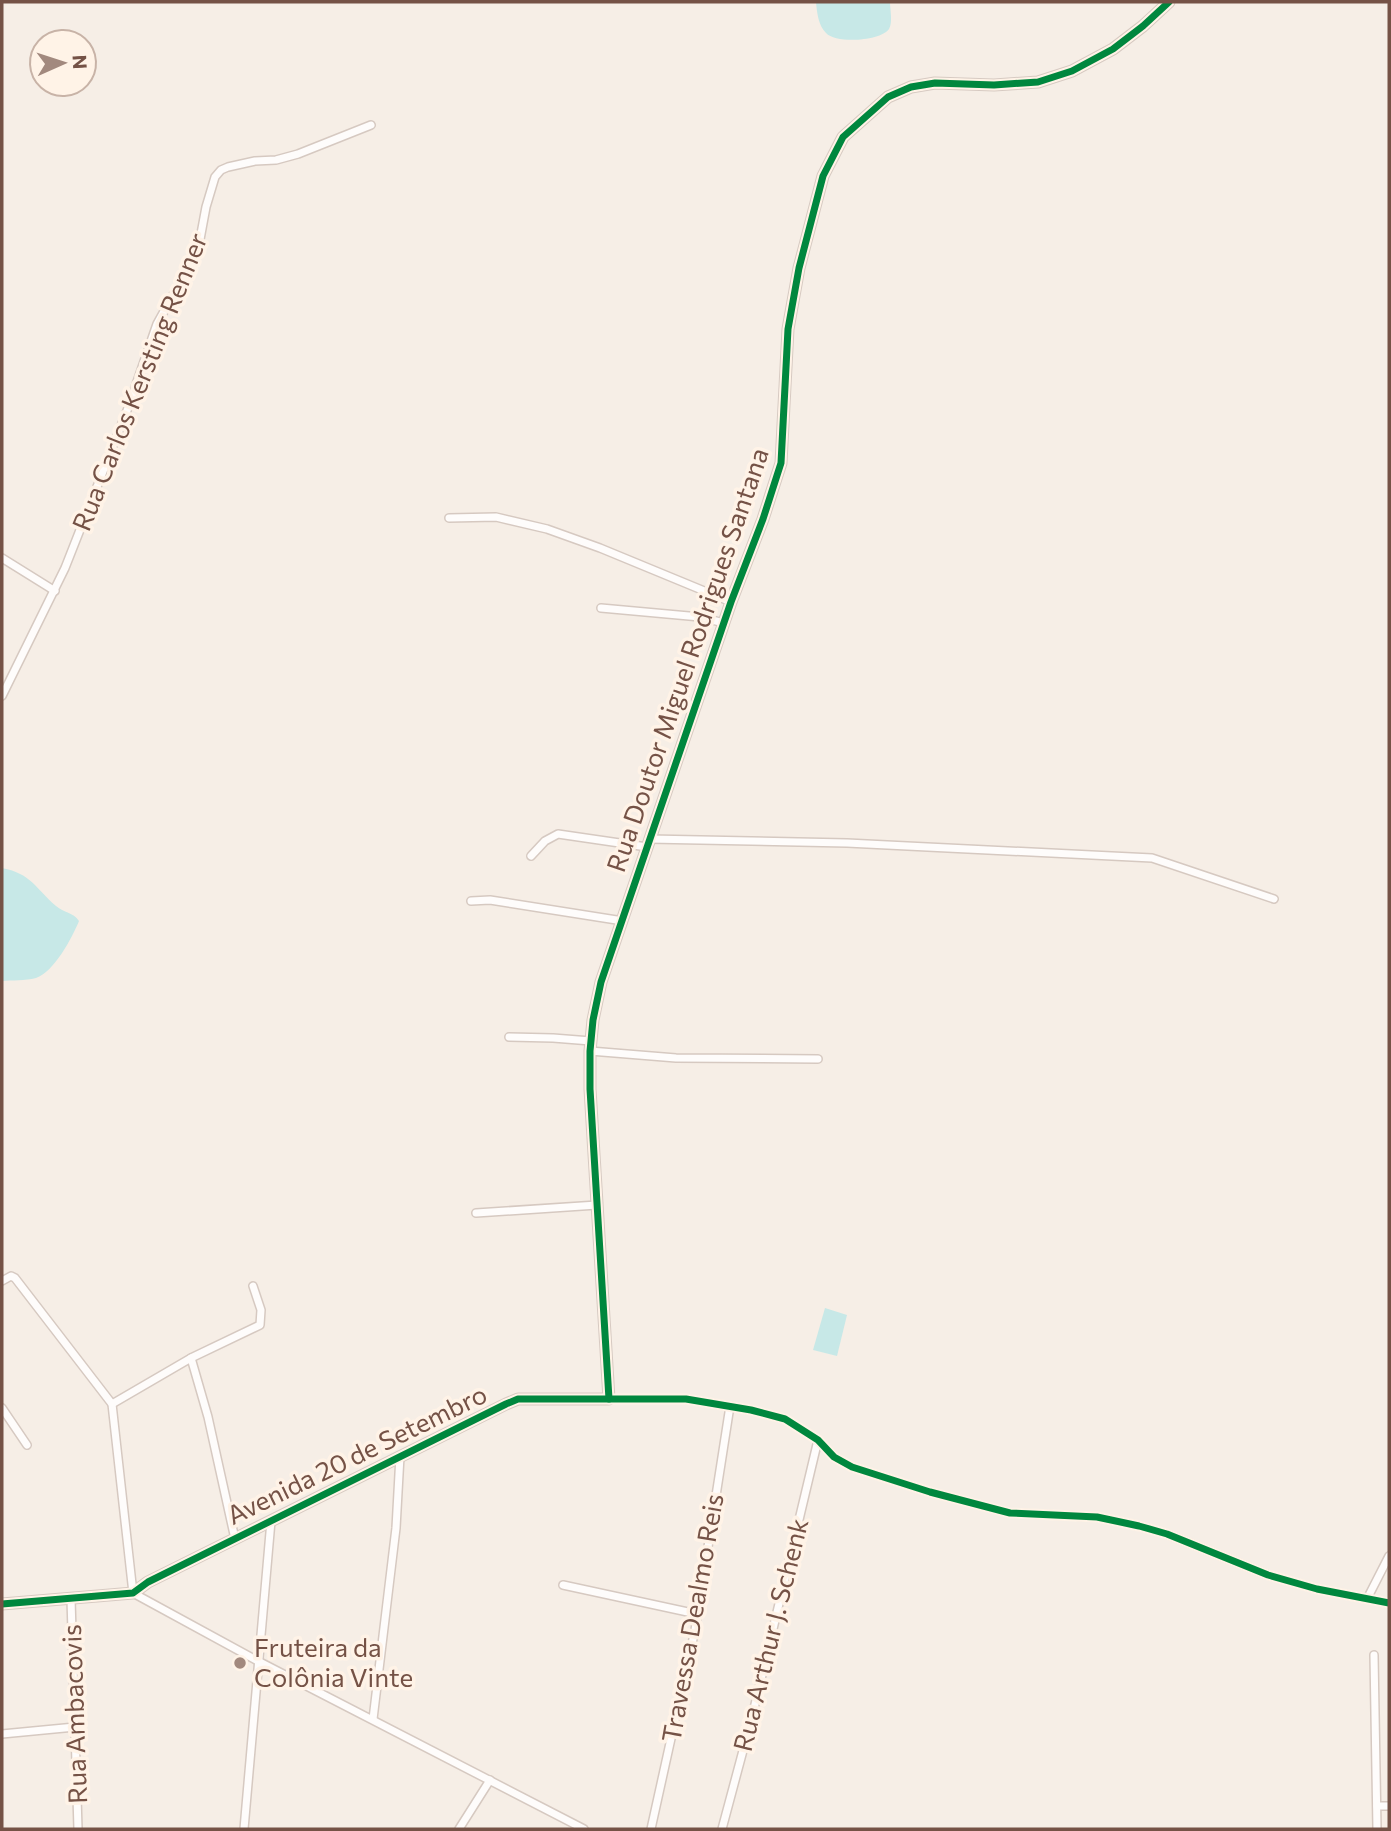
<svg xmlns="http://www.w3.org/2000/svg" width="1391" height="1831" viewBox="0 0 1391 1831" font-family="Commissioner,sans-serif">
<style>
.water{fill:#c7e8e7}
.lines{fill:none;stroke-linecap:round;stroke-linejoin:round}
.street-casing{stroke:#d6c9c1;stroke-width:10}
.secondary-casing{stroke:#d7cac2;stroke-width:13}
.street{stroke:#fefcfb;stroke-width:7}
.secondary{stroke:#fefcfb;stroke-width:10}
.cycleway-casing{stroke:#fff3e7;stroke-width:11}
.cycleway{stroke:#00873e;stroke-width:7}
.poi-dot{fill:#a2897e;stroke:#fff3e7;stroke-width:2.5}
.labels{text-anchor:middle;stroke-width:7;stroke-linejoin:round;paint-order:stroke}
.street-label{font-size:26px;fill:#755246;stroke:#fff3e7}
.poi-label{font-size:26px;fill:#755246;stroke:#fff3e7;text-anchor:start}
</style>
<rect width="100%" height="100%" fill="#f6eee6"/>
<g class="water">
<path d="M 816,2 L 890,2 C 890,10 893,22 889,29 C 881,41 836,44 826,33 C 818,25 817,12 816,2 Z"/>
<path d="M 2,868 C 32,874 35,888 56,906 C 64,913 73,912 79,921 C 72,938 54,972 36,978 C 25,981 12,980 2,981 Z"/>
<path d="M 825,1308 L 847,1315 L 837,1356 L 813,1350 Z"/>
</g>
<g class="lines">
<g class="street-casing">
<g id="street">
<path d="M 449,518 L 496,517 L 547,529 L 600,548 L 731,602"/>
<path d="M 2,558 L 55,591"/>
<path d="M 601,608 L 700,617 L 724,623"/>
<path d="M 2,696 L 65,568 L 128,408 L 157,324 L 198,250 L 206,207 L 215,177 L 221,170 L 228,167 L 255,161 L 276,160 L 298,154 L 371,125"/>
<path d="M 649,839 L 847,843 L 1152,858 L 1274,899"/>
<path d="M 531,856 L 545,841 L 558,834 L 647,847"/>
<path d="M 471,901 L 490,900 L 623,921"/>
<path d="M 509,1037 L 553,1038 L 591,1041"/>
<path d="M 590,1051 L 676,1058 L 818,1059"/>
<path d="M 476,1213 L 597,1205"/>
<path d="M 2,1281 L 11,1276 L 15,1278 L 112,1404 L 133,1593 L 258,1661 L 584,1829"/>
<path d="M 191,1358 L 208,1417 L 235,1539"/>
<path d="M 609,1399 L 686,1399 L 751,1410 L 785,1419 L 818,1440 L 834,1457 L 852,1467 L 930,1492 L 1010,1513 L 1097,1517 L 1139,1526 L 1167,1534 L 1268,1575 L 1317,1589 L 1389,1603"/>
<path d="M 112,1404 L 191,1358 L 260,1325 L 261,1310 L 253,1286"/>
<path d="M 2,1408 L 27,1445"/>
<path d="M 563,1585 L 697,1614"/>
<path d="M 71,1599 L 78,1829"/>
<path d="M 1367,1599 L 1389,1556"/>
<path d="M 1374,1655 L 1377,1829"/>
<path d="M 373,1719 L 396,1528 L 400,1456"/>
<path d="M 2,1734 L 75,1727"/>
<path d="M 1377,1806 L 1389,1806"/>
<path d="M 244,1829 L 271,1521"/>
<path d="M 459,1829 L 490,1780"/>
<path d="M 651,1829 L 695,1630 L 730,1406"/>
<path d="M 722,1829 L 752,1717 L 818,1440"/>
</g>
</g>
<g class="secondary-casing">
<path id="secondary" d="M 2,1604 L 133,1593 L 148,1582 L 506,1404 L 518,1399 L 609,1399 L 590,1089 L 590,1051 L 593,1020 L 601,982 L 731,602 L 763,519 L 781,463 L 788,329 L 799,268 L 823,176 L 843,137 L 888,97 L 911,87 L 935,83 L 994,85 L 1038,82 L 1072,71 L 1113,49 L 1143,26 L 1169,2"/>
</g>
<use href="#street" class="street"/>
<use href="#secondary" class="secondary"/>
<g class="cycleway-casing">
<g id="cycleway">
<path d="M 609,1399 L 590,1089 L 590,1051 L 593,1020 L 601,982 L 731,602 L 763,519 L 781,463 L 788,329 L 799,268 L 823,176 L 843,137 L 888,97 L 911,87 L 935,83 L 994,85 L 1038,82 L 1072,71 L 1113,49 L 1143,26 L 1169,2"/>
<path d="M 2,1604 L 133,1593 L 148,1582 L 506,1404 L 518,1399 L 686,1399 L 751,1410 L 785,1419 L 818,1440 L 834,1457 L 852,1467 L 930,1492 L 1010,1513 L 1097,1517 L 1139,1526 L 1167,1534 L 1268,1575 L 1317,1589 L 1389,1603"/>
</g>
</g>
<use href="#cycleway" class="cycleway"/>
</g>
<circle class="poi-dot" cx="240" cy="1663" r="7"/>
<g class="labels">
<g class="street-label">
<text transform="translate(140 382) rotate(-68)" y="9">Rua Carlos Kersting Renner</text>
<text transform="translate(688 660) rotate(-71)" y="9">Rua Doutor Miguel Rodrigues Santana</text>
<text transform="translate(357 1455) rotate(-26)" y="9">Avenida 20 de Setembro</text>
<text transform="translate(693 1618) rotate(-80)" y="9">Travessa Dealmo Reis</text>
<text transform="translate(771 1635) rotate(-76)" y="9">Rua Arthur J. Schenk</text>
<text transform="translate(75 1714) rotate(-92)" y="9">Rua Ambacovis</text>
</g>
<g class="poi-label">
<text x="254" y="1657">Fruteira da<tspan x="254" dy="30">Colônia Vinte</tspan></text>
</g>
</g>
<rect width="1391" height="1831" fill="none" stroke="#755246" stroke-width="7"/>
<g transform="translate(63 63) rotate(87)"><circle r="33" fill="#fff3e7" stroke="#c8b3a7" stroke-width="2"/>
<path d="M0-5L12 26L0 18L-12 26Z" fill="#a2897e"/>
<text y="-10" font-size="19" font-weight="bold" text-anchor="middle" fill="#755246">N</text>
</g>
</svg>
